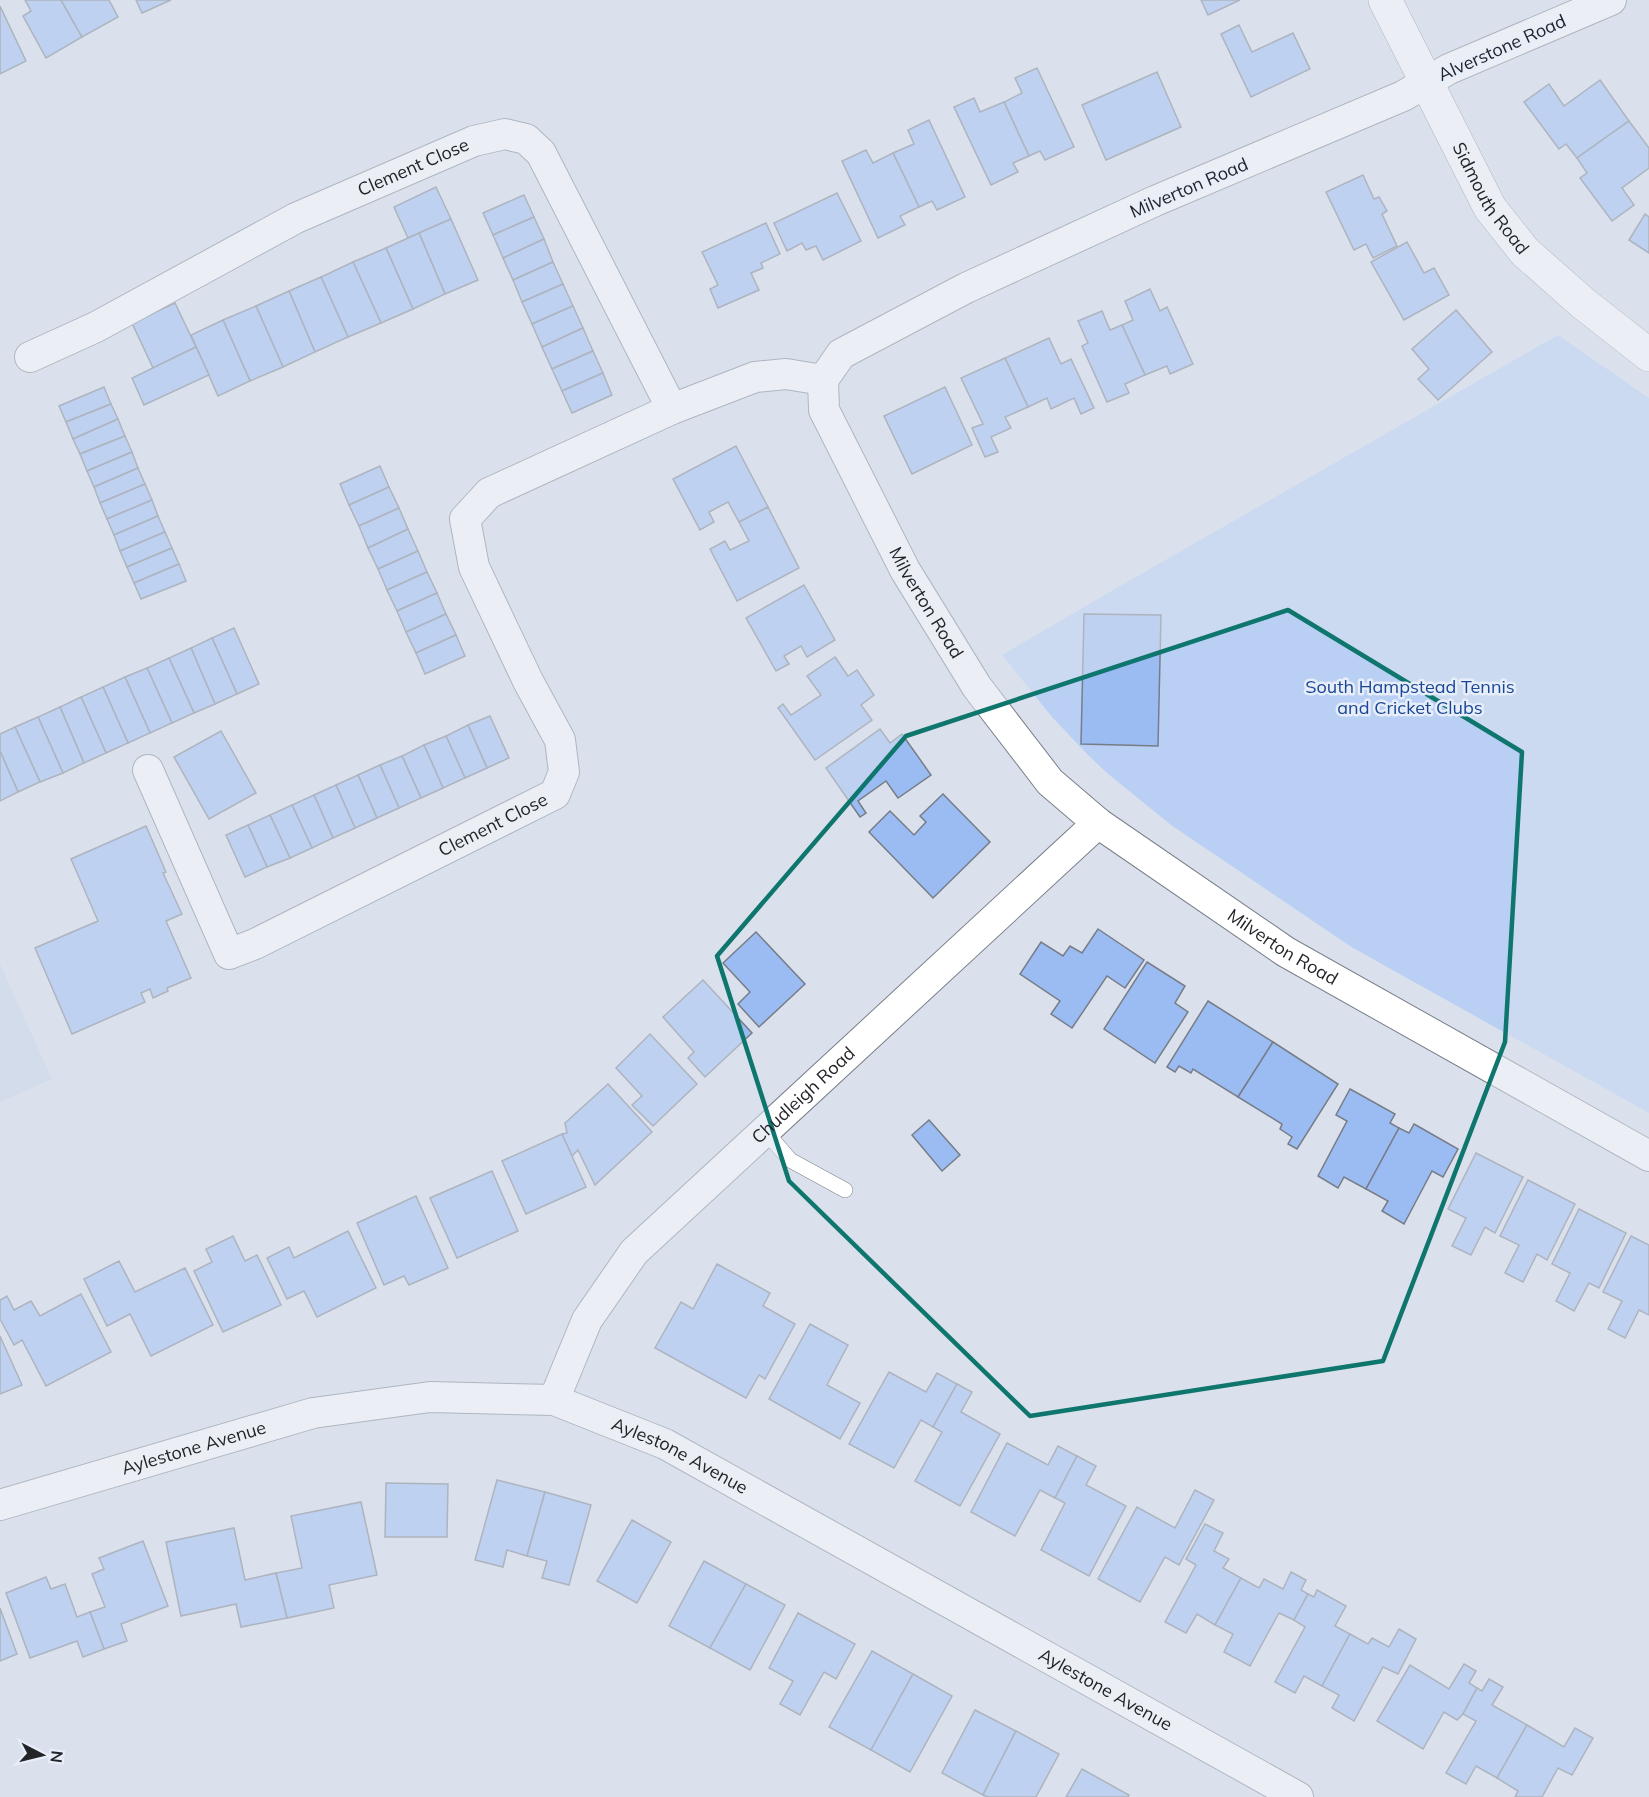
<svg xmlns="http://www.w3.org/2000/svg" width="1649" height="1797" viewBox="0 0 1649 1797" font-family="Mulish,sans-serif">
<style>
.built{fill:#cad5e6}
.green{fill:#b9d0f4}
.building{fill:#9bbcf3;stroke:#777d87;stroke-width:1.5}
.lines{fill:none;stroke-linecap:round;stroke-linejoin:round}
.service-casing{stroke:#7a808a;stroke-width:16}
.minor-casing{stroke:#7a808a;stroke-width:32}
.tertiary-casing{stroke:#7a808a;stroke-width:34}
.service{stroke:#fff;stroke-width:15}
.minor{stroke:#fff;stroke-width:30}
.tertiary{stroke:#fff;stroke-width:33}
.marked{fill:none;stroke:#0f766e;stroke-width:4.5;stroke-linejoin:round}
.labels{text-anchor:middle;stroke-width:5;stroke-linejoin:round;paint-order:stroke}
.street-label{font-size:18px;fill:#222428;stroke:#e7eef9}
.park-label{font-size:18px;fill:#194795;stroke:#e7eef9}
</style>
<rect width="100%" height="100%" fill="#dae1ec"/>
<path class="built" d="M 0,964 L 52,1079 L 0,1102 Z"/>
<path class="green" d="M 1558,335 L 1649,398 L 1649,1113 L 1353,948 L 1171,825 L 1107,773 L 1088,755 L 1052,717 L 1002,655 L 1113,590 Z"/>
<g class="building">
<path d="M 25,0 L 61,0 L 82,37 L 46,58 L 23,16 L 31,11 Z"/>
<path d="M 61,0 L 109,0 L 118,17 L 82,37 Z"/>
<path d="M 136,0 L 171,0 L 142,13 Z"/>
<path d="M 1201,0 L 1240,0 L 1208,15 Z"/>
<path d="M 0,6 L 26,61 L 0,74 Z"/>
<path d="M 1239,25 L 1252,52 L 1293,33 L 1310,69 L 1251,97 L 1221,34 Z"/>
<path d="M 1037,68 L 1074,147 L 1045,160 L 1040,151 L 1029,156 L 1004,102 L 1022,93 L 1015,78 Z"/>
<path d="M 1157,72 L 1181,127 L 1106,160 L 1082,105 Z"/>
<path d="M 1600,80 L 1629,121 L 1577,158 L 1566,144 L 1559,149 L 1524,102 L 1549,84 L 1564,106 Z"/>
<path d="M 974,98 L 980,112 L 1004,102 L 1029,156 L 1013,163 L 1018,172 L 991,185 L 954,107 Z"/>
<path d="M 929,120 L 965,197 L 937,210 L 932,201 L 919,207 L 893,153 L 914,144 L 908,130 Z"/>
<path d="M 1629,121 L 1649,148 L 1649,168 L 1622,188 L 1634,205 L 1612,221 L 1580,178 L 1587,173 L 1577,158 Z"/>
<path d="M 866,150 L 873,163 L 893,153 L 919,207 L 900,216 L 905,225 L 878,238 L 842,161 Z"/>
<path d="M 1363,175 L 1374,199 L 1379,197 L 1387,211 L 1382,214 L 1397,246 L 1373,258 L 1366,244 L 1354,250 L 1326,192 Z"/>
<path d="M 436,187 L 451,219 L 408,238 L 394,207 Z"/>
<path d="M 837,193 L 861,241 L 823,260 L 816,246 L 806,250 L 802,243 L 787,251 L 774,223 Z"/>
<path d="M 524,195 L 534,217 L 493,235 L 483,213 Z"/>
<path d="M 1645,214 L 1649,217 L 1649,253 L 1629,240 Z"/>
<path d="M 534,217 L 544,239 L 503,258 L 493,235 Z"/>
<path d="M 451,219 L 478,280 L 445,294 L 419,233 Z"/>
<path d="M 766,223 L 780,254 L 761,263 L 763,268 L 751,273 L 759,290 L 718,308 L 710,289 L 718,285 L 702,252 Z"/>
<path d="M 419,233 L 445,294 L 413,309 L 386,248 Z"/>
<path d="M 544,239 L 553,262 L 513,280 L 503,258 Z"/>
<path d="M 1407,242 L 1424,273 L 1434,268 L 1449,295 L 1404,320 L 1371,262 Z"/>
<path d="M 386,248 L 413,309 L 381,323 L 353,262 Z"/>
<path d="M 353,262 L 381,323 L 348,337 L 321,277 Z"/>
<path d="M 553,262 L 563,284 L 522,302 L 513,280 Z"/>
<path d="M 321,277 L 348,337 L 315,352 L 289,291 Z"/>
<path d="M 563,284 L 573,306 L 532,324 L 522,302 Z"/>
<path d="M 1150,289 L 1160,311 L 1167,307 L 1193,364 L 1170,374 L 1167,366 L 1145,375 L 1122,325 L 1133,320 L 1125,301 Z"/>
<path d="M 289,291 L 315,352 L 283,367 L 256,306 Z"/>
<path d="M 175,303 L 196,347 L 153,368 L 132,323 Z"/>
<path d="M 256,306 L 283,367 L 250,381 L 223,320 Z"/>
<path d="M 573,306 L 583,328 L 542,347 L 532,324 Z"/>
<path d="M 1456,310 L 1492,352 L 1438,400 L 1418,379 L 1429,369 L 1412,349 Z"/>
<path d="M 1102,311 L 1110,330 L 1122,325 L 1145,375 L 1125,384 L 1129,393 L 1107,402 L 1082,346 L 1088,343 L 1078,321 Z"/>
<path d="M 223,320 L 250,381 L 218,396 L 191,335 Z"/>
<path d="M 583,328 L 593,351 L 552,369 L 542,347 Z"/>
<path d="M 1049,338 L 1061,364 L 1071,359 L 1094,408 L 1081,414 L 1074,398 L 1051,409 L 1047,398 L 1028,407 L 1005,358 Z"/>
<path d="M 196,347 L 209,375 L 144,405 L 132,378 Z"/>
<path d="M 593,351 L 603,373 L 562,391 L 552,369 Z"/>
<path d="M 1005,358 L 1028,407 L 1005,417 L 1011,428 L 991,437 L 998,452 L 985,457 L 972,428 L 983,424 L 961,378 Z"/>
<path d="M 603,373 L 612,395 L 572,413 L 562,391 Z"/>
<path d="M 104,387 L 111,404 L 66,422 L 59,406 Z"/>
<path d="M 945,387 L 972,445 L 912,474 L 884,416 Z"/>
<path d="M 111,404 L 118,419 L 73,439 L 66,422 Z"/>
<path d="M 118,419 L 125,436 L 80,454 L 73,439 Z"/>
<path d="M 125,436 L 132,452 L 87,471 L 80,454 Z"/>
<path d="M 736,446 L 768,507 L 739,522 L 728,502 L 709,512 L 714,522 L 700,530 L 673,479 Z"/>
<path d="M 132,452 L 138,468 L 94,487 L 87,471 Z"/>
<path d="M 380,466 L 389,487 L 349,505 L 340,484 Z"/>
<path d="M 138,468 L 145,484 L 100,503 L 94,487 Z"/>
<path d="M 145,484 L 152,500 L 107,519 L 100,503 Z"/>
<path d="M 389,487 L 399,508 L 359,526 L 349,505 Z"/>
<path d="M 152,500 L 158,516 L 114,535 L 107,519 Z"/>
<path d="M 768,507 L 799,568 L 737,601 L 710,549 L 725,541 L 730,550 L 749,541 L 739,522 Z"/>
<path d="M 399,508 L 408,529 L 368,548 L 359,526 Z"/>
<path d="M 158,516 L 165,532 L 120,551 L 114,535 Z"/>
<path d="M 408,529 L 418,551 L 378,569 L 368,548 Z"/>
<path d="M 165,532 L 172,548 L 127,567 L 120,551 Z"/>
<path d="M 172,548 L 179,564 L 134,583 L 127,567 Z"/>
<path d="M 418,551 L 427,572 L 387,590 L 378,569 Z"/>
<path d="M 179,564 L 186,581 L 141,599 L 134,583 Z"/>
<path d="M 427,572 L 437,593 L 397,611 L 387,590 Z"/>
<path d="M 804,585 L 835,640 L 807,657 L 801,646 L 784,656 L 789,664 L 776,671 L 746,618 Z"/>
<path d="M 437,593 L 446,614 L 406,632 L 397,611 Z"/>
<path d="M 446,614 L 456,635 L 416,653 L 406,632 Z"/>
<path d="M 1084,614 L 1161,615 L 1158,746 L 1081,744 Z"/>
<path d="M 234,628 L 259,684 L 237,694 L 212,638 Z"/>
<path d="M 456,635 L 465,656 L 425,674 L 416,653 Z"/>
<path d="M 212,638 L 237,694 L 215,704 L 191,648 Z"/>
<path d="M 191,648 L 215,704 L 194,713 L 169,658 Z"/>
<path d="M 835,657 L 848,676 L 857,670 L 874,695 L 861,705 L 872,720 L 815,760 L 778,708 L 783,704 L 791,715 L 821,695 L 807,676 Z"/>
<path d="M 169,658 L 194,713 L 172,723 L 147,668 Z"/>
<path d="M 147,668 L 172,723 L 150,733 L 125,677 Z"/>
<path d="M 125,677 L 150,733 L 128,743 L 103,687 Z"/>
<path d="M 103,687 L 128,743 L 106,753 L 81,697 Z"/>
<path d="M 81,697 L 106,753 L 84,763 L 60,707 Z"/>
<path d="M 60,707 L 84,763 L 63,773 L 38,717 Z"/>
<path d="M 490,716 L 509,758 L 487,768 L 468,725 Z"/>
<path d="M 38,717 L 63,773 L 40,782 L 15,727 Z"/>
<path d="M 468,725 L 487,768 L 465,778 L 446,736 Z"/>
<path d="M 15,727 L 40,782 L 18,792 L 0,751 L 0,734 Z"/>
<path d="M 880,729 L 890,743 L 902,734 L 931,775 L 898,798 L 886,781 L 858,801 L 866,813 L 860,817 L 826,768 Z"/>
<path d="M 221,731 L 256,793 L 209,819 L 174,757 Z"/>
<path d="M 446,736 L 465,778 L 443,788 L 424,745 Z"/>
<path d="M 424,745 L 443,788 L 421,798 L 402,756 Z"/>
<path d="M 0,751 L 18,792 L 0,801 Z"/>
<path d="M 402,756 L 421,798 L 399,808 L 380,765 Z"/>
<path d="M 380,765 L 399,808 L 377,818 L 358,775 Z"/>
<path d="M 358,775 L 377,818 L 355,828 L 336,785 Z"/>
<path d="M 336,785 L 355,828 L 333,838 L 314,795 Z"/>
<path d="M 943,794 L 990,842 L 933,898 L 869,832 L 890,811 L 914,835 L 926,822 L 920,816 Z"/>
<path d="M 314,795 L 333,838 L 312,848 L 292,805 Z"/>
<path d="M 292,805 L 312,848 L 290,858 L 270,815 Z"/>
<path d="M 270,815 L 290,858 L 267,867 L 248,825 Z"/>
<path d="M 248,825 L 267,867 L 245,877 L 226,835 Z"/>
<path d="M 146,826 L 166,872 L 163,873 L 182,914 L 166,921 L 191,978 L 167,988 L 168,991 L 153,998 L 150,989 L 141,993 L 145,1002 L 72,1034 L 35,948 L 98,921 L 71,859 Z"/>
<path d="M 1098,929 L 1144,960 L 1125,988 L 1107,976 L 1072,1028 L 1051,1014 L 1060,1001 L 1020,974 L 1041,942 L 1063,956 L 1070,946 L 1082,953 Z"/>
<path d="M 756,932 L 805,984 L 759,1027 L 738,1004 L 750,992 L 723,963 Z"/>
<path d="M 1147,962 L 1185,986 L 1175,1003 L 1188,1012 L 1155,1063 L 1104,1029 Z"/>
<path d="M 703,980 L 752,1033 L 705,1077 L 688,1058 L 694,1052 L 663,1017 Z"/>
<path d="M 1208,1001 L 1273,1042 L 1238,1097 L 1193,1069 L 1191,1073 L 1179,1066 L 1175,1072 L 1167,1067 Z"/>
<path d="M 650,1034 L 697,1084 L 653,1126 L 632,1105 L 642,1096 L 616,1068 Z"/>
<path d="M 1273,1042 L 1338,1084 L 1297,1149 L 1288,1144 L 1292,1137 L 1280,1129 L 1282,1124 L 1238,1097 Z"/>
<path d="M 608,1084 L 652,1132 L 595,1185 L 578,1150 L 572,1156 L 562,1134 L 567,1133 L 565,1123 Z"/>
<path d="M 1350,1089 L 1395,1114 L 1390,1123 L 1399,1128 L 1366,1189 L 1344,1177 L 1338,1188 L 1318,1176 L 1347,1121 L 1336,1115 Z"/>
<path d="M 929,1120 L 960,1155 L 942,1171 L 912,1135 Z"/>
<path d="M 1414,1124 L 1458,1149 L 1443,1177 L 1432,1171 L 1404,1224 L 1382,1211 L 1388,1201 L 1366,1189 L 1399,1128 L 1409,1133 Z"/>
<path d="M 562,1134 L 586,1187 L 526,1214 L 502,1161 Z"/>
<path d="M 1476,1153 L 1523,1177 L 1495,1233 L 1485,1227 L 1471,1255 L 1452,1246 L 1466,1218 L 1448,1209 Z"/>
<path d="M 492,1171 L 518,1231 L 457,1258 L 430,1198 Z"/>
<path d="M 1528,1180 L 1575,1204 L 1547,1260 L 1537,1254 L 1523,1282 L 1505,1273 L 1519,1245 L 1500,1236 Z"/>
<path d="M 416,1196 L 448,1268 L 409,1285 L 404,1276 L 384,1285 L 357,1223 Z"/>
<path d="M 1579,1209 L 1626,1233 L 1599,1288 L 1589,1283 L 1574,1311 L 1556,1301 L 1570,1273 L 1552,1264 Z"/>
<path d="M 348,1231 L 376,1288 L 317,1317 L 304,1291 L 287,1299 L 267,1258 L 289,1247 L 294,1258 Z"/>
<path d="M 233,1236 L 245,1261 L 257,1255 L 281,1305 L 223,1332 L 194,1271 L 212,1262 L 206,1249 Z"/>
<path d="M 1631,1236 L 1649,1245 L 1649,1315 L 1639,1310 L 1625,1338 L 1608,1329 L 1622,1301 L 1603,1292 Z"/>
<path d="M 119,1261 L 135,1292 L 185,1268 L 213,1325 L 151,1356 L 130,1314 L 107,1326 L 84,1279 Z"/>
<path d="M 717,1264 L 770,1293 L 763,1306 L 795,1324 L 765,1379 L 759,1375 L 746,1398 L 655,1348 L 681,1302 L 693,1309 Z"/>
<path d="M 81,1294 L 111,1352 L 46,1386 L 22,1340 L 14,1345 L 0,1319 L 0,1300 L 7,1296 L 14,1310 L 31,1301 L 40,1316 Z"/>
<path d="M 810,1324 L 848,1345 L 827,1385 L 860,1403 L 840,1439 L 769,1399 Z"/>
<path d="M 0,1336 L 22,1385 L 0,1394 Z"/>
<path d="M 889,1372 L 926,1392 L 937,1373 L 957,1384 L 933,1427 L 921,1420 L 894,1468 L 849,1444 Z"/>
<path d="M 957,1384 L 972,1392 L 961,1412 L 1000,1434 L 960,1506 L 915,1481 L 942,1432 L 933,1427 Z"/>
<path d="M 1007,1443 L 1048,1465 L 1058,1446 L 1077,1456 L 1055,1498 L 1040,1490 L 1015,1536 L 971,1512 Z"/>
<path d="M 1077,1456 L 1096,1466 L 1086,1485 L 1126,1506 L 1089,1576 L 1041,1550 L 1065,1503 L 1055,1498 Z"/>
<path d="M 497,1480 L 545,1492 L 527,1556 L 507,1550 L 503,1567 L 475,1560 Z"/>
<path d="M 386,1483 L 448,1484 L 447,1537 L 385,1537 Z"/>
<path d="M 1195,1490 L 1214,1500 L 1179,1565 L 1165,1557 L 1140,1602 L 1098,1579 L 1137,1507 L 1175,1528 Z"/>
<path d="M 545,1492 L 591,1505 L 569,1585 L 542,1578 L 547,1561 L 527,1556 Z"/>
<path d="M 361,1502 L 377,1575 L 329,1585 L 334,1608 L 287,1618 L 276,1573 L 302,1568 L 291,1516 Z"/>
<path d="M 632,1520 L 671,1542 L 637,1603 L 597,1581 Z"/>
<path d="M 1205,1524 L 1223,1533 L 1214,1551 L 1229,1559 L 1223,1568 L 1241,1578 L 1215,1625 L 1197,1614 L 1186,1633 L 1165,1622 L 1196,1565 L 1186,1559 Z"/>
<path d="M 234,1528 L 245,1580 L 276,1573 L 287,1618 L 241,1627 L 236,1604 L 181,1616 L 166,1542 Z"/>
<path d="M 143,1541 L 168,1606 L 121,1624 L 127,1641 L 104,1649 L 90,1612 L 105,1607 L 92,1574 L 104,1569 L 99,1558 Z"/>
<path d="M 704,1561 L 746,1584 L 710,1648 L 669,1626 Z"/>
<path d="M 1291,1572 L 1306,1580 L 1301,1590 L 1308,1594 L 1294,1620 L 1279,1613 L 1250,1666 L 1224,1652 L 1233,1634 L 1215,1625 L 1241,1578 L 1259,1588 L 1264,1579 L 1283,1589 Z"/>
<path d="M 46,1577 L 51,1589 L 65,1584 L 77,1617 L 90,1612 L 104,1649 L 83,1657 L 77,1641 L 30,1658 L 6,1593 Z"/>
<path d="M 746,1584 L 785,1605 L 750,1670 L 710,1648 Z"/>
<path d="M 1317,1590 L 1346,1606 L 1335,1626 L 1350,1634 L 1322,1686 L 1304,1676 L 1295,1693 L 1275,1682 L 1305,1627 L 1294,1620 L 1308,1594 L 1314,1597 Z"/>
<path d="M 0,1608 L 17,1654 L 0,1661 Z"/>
<path d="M 798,1613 L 855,1644 L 836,1679 L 824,1672 L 800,1715 L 780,1704 L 793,1681 L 769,1668 Z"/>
<path d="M 1399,1629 L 1416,1639 L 1398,1674 L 1383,1667 L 1354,1721 L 1332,1708 L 1339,1695 L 1322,1686 L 1350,1634 L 1368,1644 L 1372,1638 L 1389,1647 Z"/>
<path d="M 872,1651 L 913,1674 L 871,1750 L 829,1727 Z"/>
<path d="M 1464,1664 L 1476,1671 L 1469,1683 L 1477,1688 L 1463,1714 L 1457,1720 L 1444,1712 L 1423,1749 L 1377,1721 L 1410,1665 L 1449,1689 Z"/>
<path d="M 913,1674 L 952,1696 L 910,1772 L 871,1750 Z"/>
<path d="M 1489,1679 L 1503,1687 L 1492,1705 L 1527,1725 L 1497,1778 L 1476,1766 L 1466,1784 L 1446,1773 L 1476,1721 L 1463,1714 L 1477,1688 L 1482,1691 Z"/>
<path d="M 975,1710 L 1016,1731 L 983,1795 L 942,1773 Z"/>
<path d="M 1527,1725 L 1564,1747 L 1575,1728 L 1593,1738 L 1572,1775 L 1558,1768 L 1542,1797 L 1515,1797 L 1518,1791 L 1497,1778 Z"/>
<path d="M 1016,1731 L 1059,1754 L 1036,1797 L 988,1797 L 983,1795 Z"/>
<path d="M 1082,1769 L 1129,1795 L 1128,1797 L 1066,1797 Z"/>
</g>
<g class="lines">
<g class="service-casing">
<path id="service" d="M 765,1131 L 790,1160 L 845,1190"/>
</g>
<g class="minor-casing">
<g id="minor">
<path id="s1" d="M 1611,0 L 1449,69 L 1403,96 L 1155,201 L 966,288 L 841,354 L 823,380 L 824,410 L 905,570 L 977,687 L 1050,782 L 1098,823 L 1286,952 L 1649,1156"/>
<path id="s2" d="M 30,357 L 96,327 L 296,218 L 474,141 L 505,134 L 526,139 L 541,153 L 672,409"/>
<path id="s3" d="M 148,770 L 229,954 L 255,944 L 555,794 L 564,772 L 560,740 L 528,681 L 474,567 L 465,519 L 489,493 L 672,409 L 755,377 L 786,374 L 823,380"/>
<path id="s4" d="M 554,1400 L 587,1320 L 634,1252 L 1098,823"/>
<path id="s5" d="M 0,1505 L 313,1413 L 430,1397 L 554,1400 L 665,1444 L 1298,1797"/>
</g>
</g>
<g class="tertiary-casing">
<g id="tertiary">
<path id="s6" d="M 1385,0 L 1490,208 L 1525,252 L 1584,304 L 1649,355"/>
</g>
</g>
<use href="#service" class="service"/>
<use href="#minor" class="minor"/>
<use href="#tertiary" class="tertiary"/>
</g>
<path d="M0 0H1649V1797H0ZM 1288,610 L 1522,752 L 1505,1042 L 1383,1361 L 1030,1416 L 789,1181 L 717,956 L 906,736 Z" fill="#dae1ec" fill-opacity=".55" fill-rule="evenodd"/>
<path class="marked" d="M 1288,610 L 1522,752 L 1505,1042 L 1383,1361 L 1030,1416 L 789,1181 L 717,956 L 906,736 Z"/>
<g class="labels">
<g class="street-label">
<text transform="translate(1502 48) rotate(-24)" y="6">Alverstone Road</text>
<text dy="6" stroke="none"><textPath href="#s2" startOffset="428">Clement Close</textPath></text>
<text transform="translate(1189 188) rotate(-23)" y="6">Milverton Road</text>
<text dy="6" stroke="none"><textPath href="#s6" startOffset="225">Sidmouth Road</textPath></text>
<text dy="6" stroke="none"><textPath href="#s1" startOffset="1128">Milverton Road</textPath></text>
<text dy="6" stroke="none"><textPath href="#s3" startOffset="495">Clement Close</textPath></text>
<text dy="6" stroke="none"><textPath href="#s1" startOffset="1632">Milverton Road</textPath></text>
<text dy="6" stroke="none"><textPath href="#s4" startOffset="400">Chudleigh Road</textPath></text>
<text dy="6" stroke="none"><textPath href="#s5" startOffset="202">Aylestone Avenue</textPath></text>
<text dy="6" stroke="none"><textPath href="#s5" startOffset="706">Aylestone Avenue</textPath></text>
<text dy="6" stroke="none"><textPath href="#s5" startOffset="1192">Aylestone Avenue</textPath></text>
</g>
<g class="park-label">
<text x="1410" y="693">South Hampstead Tennis<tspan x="1410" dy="21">and Cricket Clubs</tspan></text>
</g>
</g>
<g transform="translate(42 1755) rotate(97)" stroke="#e7eef9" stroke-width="4.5" paint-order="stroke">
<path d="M0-4.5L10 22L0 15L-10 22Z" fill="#222428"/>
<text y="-9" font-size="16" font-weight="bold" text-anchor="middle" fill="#222428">N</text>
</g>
</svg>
